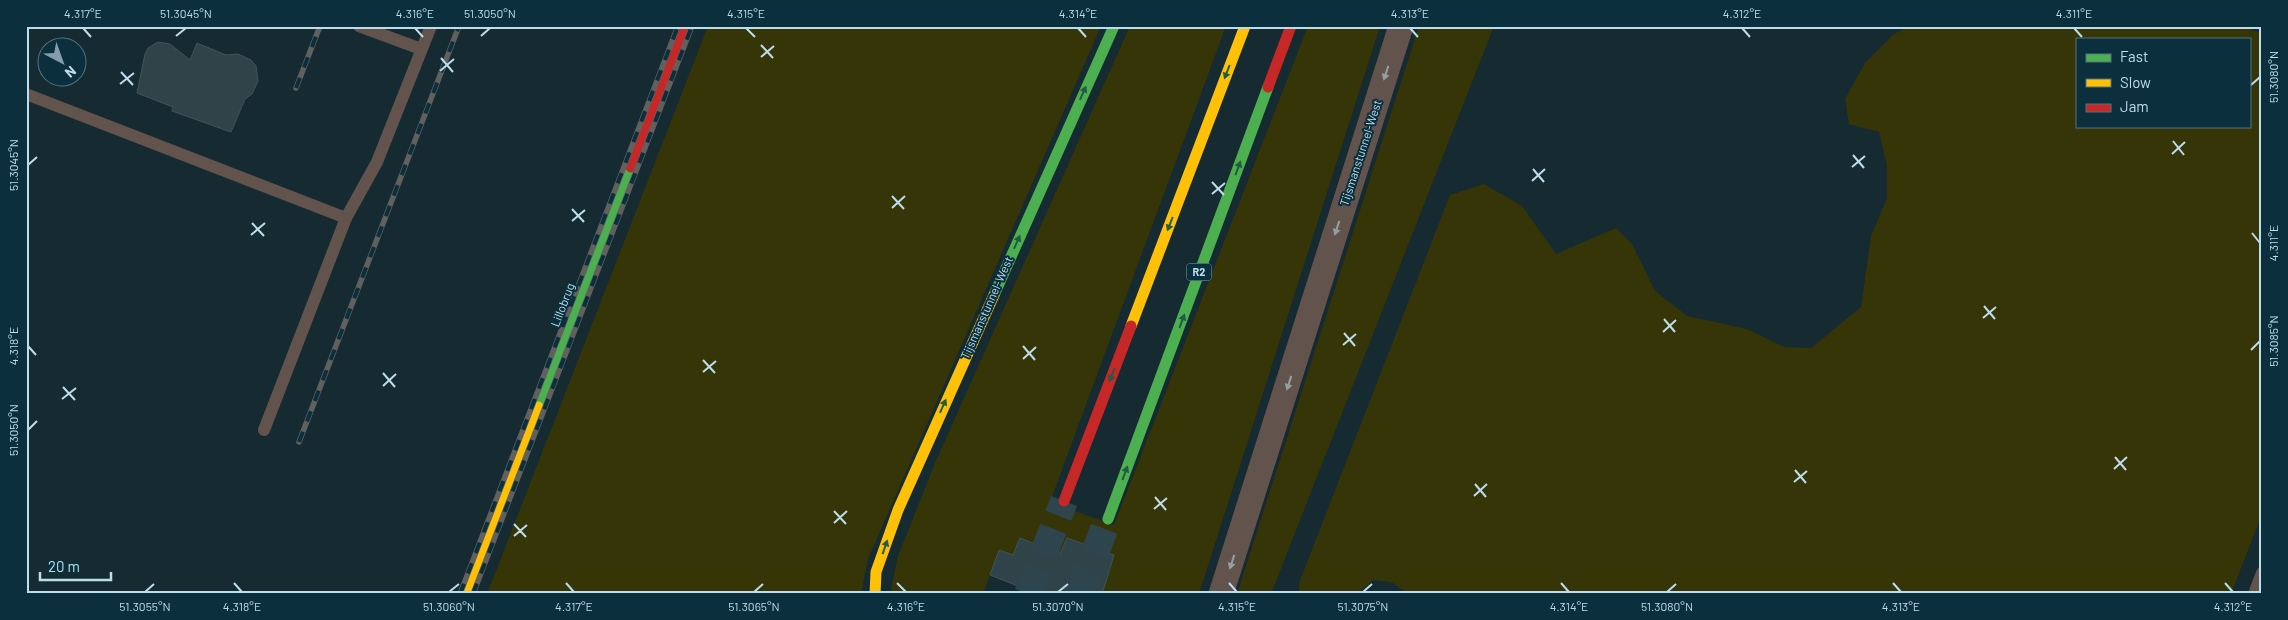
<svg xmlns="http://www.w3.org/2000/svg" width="2288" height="620" viewBox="0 0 2288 620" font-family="Barlow,sans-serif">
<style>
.green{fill:#353508;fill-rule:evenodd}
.building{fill:#2f4348;stroke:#3e565b}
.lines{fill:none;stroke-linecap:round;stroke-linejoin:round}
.highway-tunnel{stroke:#2f454d;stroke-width:28;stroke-dasharray:28 14;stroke-linecap:butt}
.lane{stroke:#62544d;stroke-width:12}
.street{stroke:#62544d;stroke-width:25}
.fast{stroke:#4caf50;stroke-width:11}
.slow{stroke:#ffc107;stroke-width:11}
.jam{stroke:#c62828;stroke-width:11}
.rail-casing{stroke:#60605f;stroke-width:5.5}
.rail{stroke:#0b2f3c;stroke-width:4;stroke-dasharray:11;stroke-linecap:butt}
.oneway{fill:#225c43}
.oneway2{fill:#949fa4}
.ticks{fill:none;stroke:#bdddeb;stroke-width:2}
.labels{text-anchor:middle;stroke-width:4;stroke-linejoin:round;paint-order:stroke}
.shield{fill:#0b2f3c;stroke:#88a9b6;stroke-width:1}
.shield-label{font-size:11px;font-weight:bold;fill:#bdddeb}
.street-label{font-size:12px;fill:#bdddeb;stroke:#0b2f3c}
.neatline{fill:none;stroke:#bdddeb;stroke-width:2}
.ticks-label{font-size:12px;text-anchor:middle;fill:#bdddeb}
</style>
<rect width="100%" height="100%" fill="#162a31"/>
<g class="green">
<path d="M 708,26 L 1101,26 L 868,559 L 861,594 L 487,594 Z"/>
<path d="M 1130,26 L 1226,26 L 1050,502 L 1114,525 L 1308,26 L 1380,26 L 1199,594 L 1102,594 L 1114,555 L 1067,538 L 1060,554 L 1020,538 L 1013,555 L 999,550 L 983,594 L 890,594 L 898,556 L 935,463 Z"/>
<path d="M 1419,26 L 1494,26 L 1271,594 L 1237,594 Z"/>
<path d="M 1909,26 L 2241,26 L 2262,34 L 2262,514 L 2231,594 L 1409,594 L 1391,582 L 1373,580 L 1357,594 L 1299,594 L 1299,583 L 1450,195 L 1484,184 L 1522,206 L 1556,254 L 1616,228 L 1632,244 L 1655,291 L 1687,316 L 1747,329 L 1784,347 L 1811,348 L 1861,307 L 1871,236 L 1887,198 L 1887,166 L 1879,132 L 1849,124 L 1845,99 L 1865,63 L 1894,34 ZM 2077,39 L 2249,39 L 2249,126 L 2077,126 Z"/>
</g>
<g class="building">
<path d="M 158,42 L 170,44 L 190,60 L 197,43 L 226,55 L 238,54 L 251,60 L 256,66 L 258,81 L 252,94 L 245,99 L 231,132 L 172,111 L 173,107 L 137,93 L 145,54 L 148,48 Z"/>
<path d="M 1020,538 L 1060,554 L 1067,538 L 1114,555 L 1102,594 L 1038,594 L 990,575 L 999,550 L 1013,555 Z"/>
</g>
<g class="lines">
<g class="highway-tunnel">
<path d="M 1028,594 L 1064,501"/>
<path d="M 1079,594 L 1108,519"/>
</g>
<g class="lane">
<path d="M 359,26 L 421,49"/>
<path d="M 26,94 L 346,218"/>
<path d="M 264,430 L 346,218 L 377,162 L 431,26"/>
<path d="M 2254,594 L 2262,573"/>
</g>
<path class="street" d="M 1221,594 L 1401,26"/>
<g class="fast">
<path d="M 994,295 L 1114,26"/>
<path d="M 538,407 L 631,167"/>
<path d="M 1108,519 L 1268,87"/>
</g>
<g class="slow">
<path d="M 1131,326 L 1245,26"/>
<path d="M 466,594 L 538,407"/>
<path d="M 875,594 L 876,572 L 898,510 L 994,295"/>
</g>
<g class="jam">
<path d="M 1268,87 L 1291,26"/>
<path d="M 631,167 L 685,26"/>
<path d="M 1064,501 L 1131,326"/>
</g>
<g class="rail-casing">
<g id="rail">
<path d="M 296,88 L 320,26"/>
<path d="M 299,442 L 459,26"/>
<path d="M 460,594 L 678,26"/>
<path d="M 473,594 L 692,26"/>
</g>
</g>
<use href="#rail" class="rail"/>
</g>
<defs><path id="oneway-solid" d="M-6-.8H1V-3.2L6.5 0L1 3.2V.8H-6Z" transform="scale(1.25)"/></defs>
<g class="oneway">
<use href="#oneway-solid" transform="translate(1227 72) rotate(111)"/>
<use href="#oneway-solid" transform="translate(1083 93) rotate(-66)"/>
<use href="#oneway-solid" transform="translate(1238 168) rotate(-70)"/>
<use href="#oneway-solid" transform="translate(1170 224) rotate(111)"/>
<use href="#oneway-solid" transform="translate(1017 242) rotate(-66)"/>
<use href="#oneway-solid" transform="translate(1182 321) rotate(-70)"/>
<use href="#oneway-solid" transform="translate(1112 375) rotate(111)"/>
<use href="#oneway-solid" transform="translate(943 406) rotate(-66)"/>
<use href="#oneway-solid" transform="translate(1125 473) rotate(-70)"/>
<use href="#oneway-solid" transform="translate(885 547) rotate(-71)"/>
</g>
<g class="oneway2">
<use href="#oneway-solid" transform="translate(1386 73) rotate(108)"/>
<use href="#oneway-solid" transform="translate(1337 228) rotate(108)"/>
<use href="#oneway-solid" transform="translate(1289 383) rotate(108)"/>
<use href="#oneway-solid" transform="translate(1232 562) rotate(108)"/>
</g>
<path class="ticks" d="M 83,28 L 91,37M 415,28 L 423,37M 746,28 L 755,37M 1078,28 L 1086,37M 1410,28 L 1418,37M 1742,28 L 1750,37M 2074,28 L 2082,37M 176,36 L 186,28M 481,36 L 490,28M 761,45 L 773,58M 761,57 L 774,46M 441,58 L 453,72M 440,71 L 454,59M 121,72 L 133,85M 120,84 L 134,73M 2251,85 L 2260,77M 2173,141 L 2184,155M 2172,154 L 2185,142M 1853,155 L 1864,168M 28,165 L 37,157M 1852,167 L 1865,156M 1533,169 L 1544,182M 1532,181 L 1545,169M 1212,182 L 1224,195M 1212,194 L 1225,183M 892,196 L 904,209M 892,208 L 905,196M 572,209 L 584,222M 572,221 L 585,210M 252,223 L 264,236M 2252,233 L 2260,243M 251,235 L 265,223M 1984,306 L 1995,319M 1983,318 L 1996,307M 1664,319 L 1675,332M 1663,332 L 1676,320M 1344,333 L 1355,346M 1343,345 L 1356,334M 28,346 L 36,355M 1023,346 L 1035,360M 2251,350 L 2260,341M 1023,359 L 1036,347M 703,360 L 715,373M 703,372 L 716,361M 383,373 L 395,387M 383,386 L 396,374M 63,387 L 75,400M 62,399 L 76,388M 28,430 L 37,421M 2115,457 L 2126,470M 2114,469 L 2127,457M 1795,470 L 1806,483M 1794,482 L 1807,471M 1475,484 L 1486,497M 1474,496 L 1487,484M 1155,497 L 1166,510M 1154,509 L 1167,498M 834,511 L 846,524M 834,523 L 847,511M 514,524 L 526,537M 514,536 L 527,525M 234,583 L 242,592M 566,583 L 574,592M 897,583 L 906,592M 1229,583 L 1237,592M 1561,583 L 1569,592M 1893,583 L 1901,592M 2225,583 L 2233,592M 145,592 L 154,584M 449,592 L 459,584M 754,592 L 763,584M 1058,592 L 1068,584M 1363,592 L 1372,584M 1667,592 L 1676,584"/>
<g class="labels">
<rect class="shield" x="1186.5" y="263.5" width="25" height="17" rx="4"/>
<g class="shield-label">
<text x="1199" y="276">R2</text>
</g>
<g class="street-label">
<text transform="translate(1361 153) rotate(-72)" y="4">Tijsmanstunnel-West</text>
<text transform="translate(563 305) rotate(-69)" y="4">Lillobrug</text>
<text transform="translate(987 308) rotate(-66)" y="4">Tijsmanstunnel-West</text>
</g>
</g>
<rect width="2288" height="620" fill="none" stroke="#0b2f3c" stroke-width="55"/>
<rect x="2076" y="38" width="175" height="90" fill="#0b2f3c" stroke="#527582"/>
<rect x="2086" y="54" width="25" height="8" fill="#4caf50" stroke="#527582"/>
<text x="2120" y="62" font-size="15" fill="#bdddeb">Fast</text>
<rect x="2086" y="79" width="25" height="8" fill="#ffc107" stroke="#527582"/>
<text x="2120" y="88" font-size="15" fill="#bdddeb">Slow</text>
<rect x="2086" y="104" width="25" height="8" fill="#c62828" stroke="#527582"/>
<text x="2120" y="112" font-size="15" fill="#bdddeb">Jam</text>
<g transform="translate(62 62) rotate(139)"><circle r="24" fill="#0b2f3c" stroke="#527582"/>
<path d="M0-4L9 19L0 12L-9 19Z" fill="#839eaa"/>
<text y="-8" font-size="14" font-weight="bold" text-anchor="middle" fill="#bdddeb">N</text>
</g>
<path d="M40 572v8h71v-8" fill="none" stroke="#bdddeb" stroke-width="2.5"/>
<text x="48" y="572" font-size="15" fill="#bdddeb" stroke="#0b2f3c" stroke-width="4" paint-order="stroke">20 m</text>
<rect x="28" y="28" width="2232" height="564" class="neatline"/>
<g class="ticks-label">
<text x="83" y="18">4.317°E</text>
<text x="186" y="18">51.3045°N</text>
<text x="415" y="18">4.316°E</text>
<text x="490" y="18">51.3050°N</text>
<text x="746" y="18">4.315°E</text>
<text x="1078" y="18">4.314°E</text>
<text x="1410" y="18">4.313°E</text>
<text x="1742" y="18">4.312°E</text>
<text x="2074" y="18">4.311°E</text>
<text transform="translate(2274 77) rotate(-90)" y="4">51.3080°N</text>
<text transform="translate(14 165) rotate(-90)" y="4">51.3045°N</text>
<text transform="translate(2274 243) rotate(-90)" y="4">4.311°E</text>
<text transform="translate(2274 341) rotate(-90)" y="4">51.3085°N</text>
<text transform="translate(14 346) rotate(-90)" y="4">4.318°E</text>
<text transform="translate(14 430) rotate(-90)" y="4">51.3050°N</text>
<text x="145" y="611">51.3055°N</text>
<text x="242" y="611">4.318°E</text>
<text x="449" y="611">51.3060°N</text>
<text x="574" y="611">4.317°E</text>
<text x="754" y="611">51.3065°N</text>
<text x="906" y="611">4.316°E</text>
<text x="1058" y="611">51.3070°N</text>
<text x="1237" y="611">4.315°E</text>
<text x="1363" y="611">51.3075°N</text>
<text x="1569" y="611">4.314°E</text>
<text x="1667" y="611">51.3080°N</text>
<text x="1901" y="611">4.313°E</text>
<text x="2233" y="611">4.312°E</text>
</g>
</svg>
